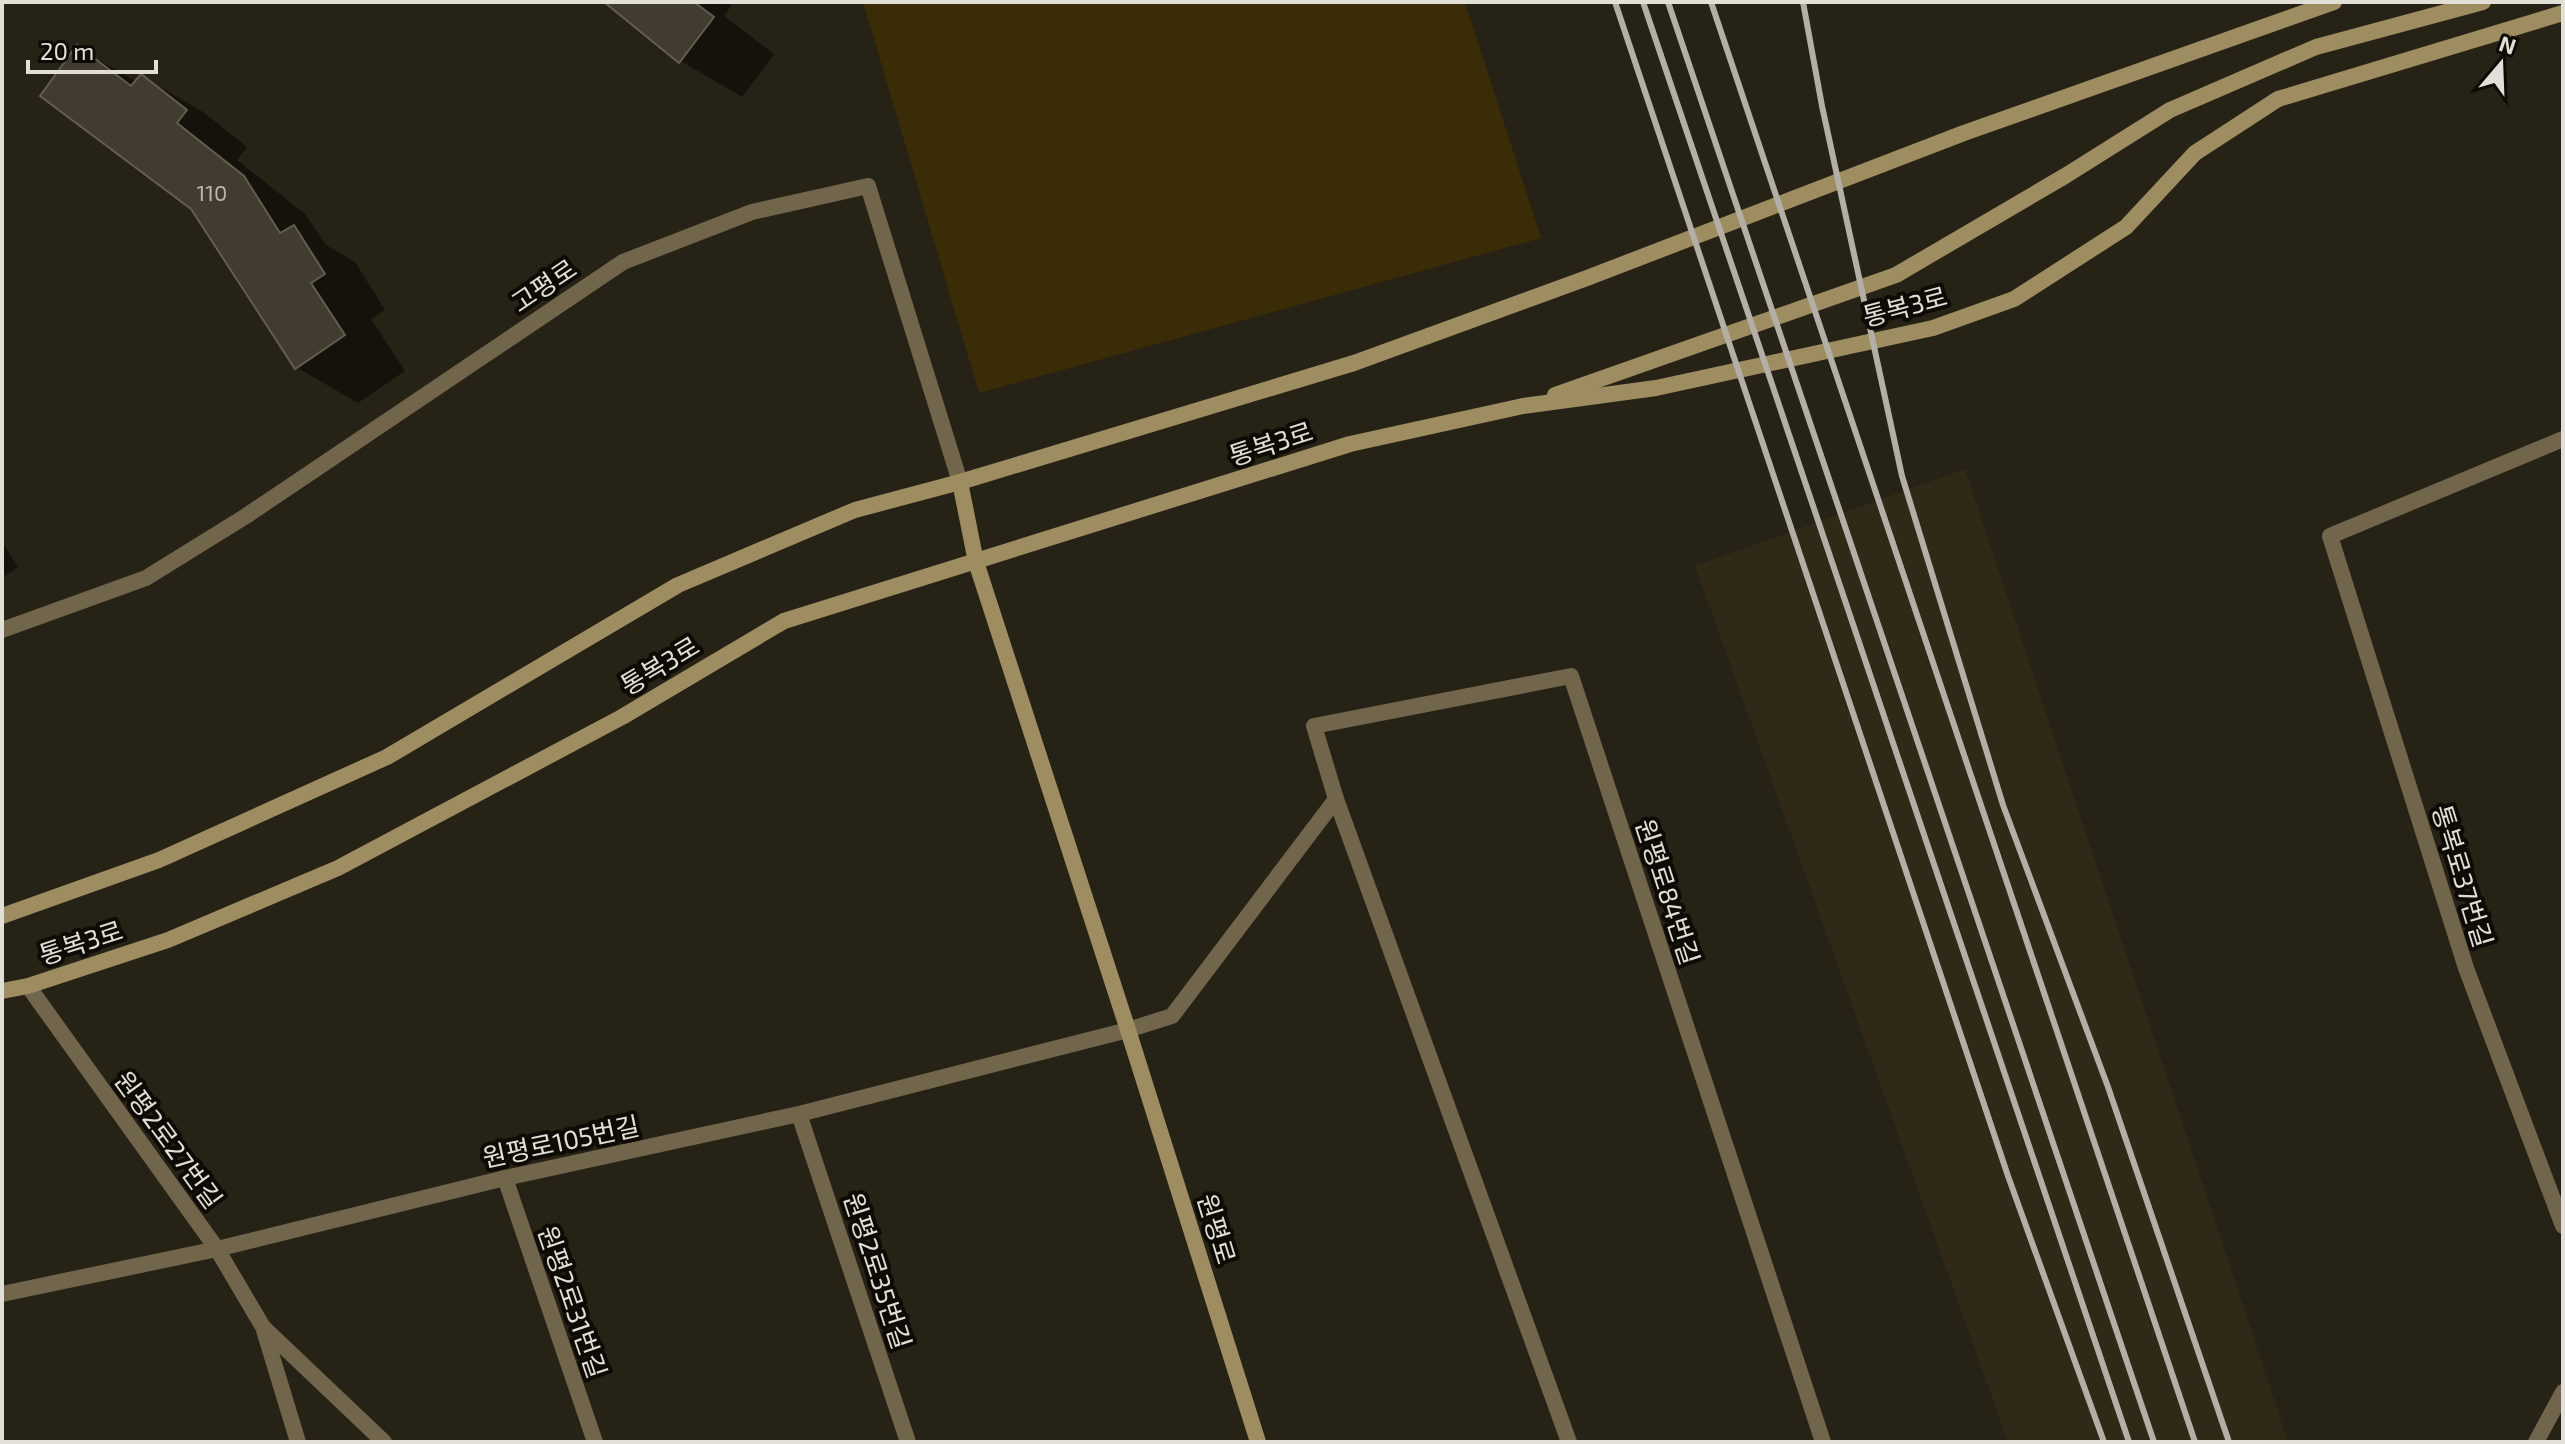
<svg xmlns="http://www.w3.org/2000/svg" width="2565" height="1444" viewBox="0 0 2565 1444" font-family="'Exo 2','Noto Sans KR',sans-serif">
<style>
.built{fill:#312917}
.green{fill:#3a2c06}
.shadow{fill:#0007}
.building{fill:#413c2f;stroke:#635d50;stroke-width:2}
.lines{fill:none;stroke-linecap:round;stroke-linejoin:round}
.lane{stroke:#71664c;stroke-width:16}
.street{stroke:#71664c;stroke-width:16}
.secondary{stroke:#9f8d62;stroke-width:16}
.rail{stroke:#b3afa6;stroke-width:6}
.labels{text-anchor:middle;stroke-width:8;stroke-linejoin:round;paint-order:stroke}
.number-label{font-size:22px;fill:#bab6ad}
.street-label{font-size:26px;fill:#e2dfd7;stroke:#0e0b07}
</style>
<rect width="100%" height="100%" fill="#272216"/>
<path class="built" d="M 1965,469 L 2288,1442 L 2008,1442 L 1695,566 Z"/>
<path class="green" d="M 863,2 L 1465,2 L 1541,238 L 979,393 Z"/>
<g class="shadow">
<path d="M 607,2 L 734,2 L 724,16 L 774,54 L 742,97 L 681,61 Z"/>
<path d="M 78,48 L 137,82 L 141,76 L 203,112 L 247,147 L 237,160 L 305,214 L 326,245 L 355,262 L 385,310 L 371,319 L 405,371 L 358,403 L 296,367 L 192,208 Z"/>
<path d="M 2,542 L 18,567 L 2,578 Z"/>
</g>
<g class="building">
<path d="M 604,2 L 694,2 L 714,17 L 679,63 Z"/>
<path d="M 77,45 L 131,86 L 141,74 L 187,110 L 177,123 L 244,176 L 280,233 L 294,225 L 325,274 L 311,283 L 345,335 L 295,369 L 191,209 L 40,96 Z"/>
</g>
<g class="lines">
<g class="lane">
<path d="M 2563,439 L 2330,536 L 2466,968 L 2563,1226"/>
<path d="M 28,986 L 217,1249"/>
<path d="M 1128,1030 L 1172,1016 L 1336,799"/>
</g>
<g class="street">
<path d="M 2,630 L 146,578 L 246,516 L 623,262 L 752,212 L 868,186 L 960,482"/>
<path d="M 799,1114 L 908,1442"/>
<path d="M 505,1178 L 595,1442"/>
<path d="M 217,1249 L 263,1327 L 298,1442"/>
<path d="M 2,1294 L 217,1249 L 505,1178 L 799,1114 L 1128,1030"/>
<path d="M 264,1328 L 384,1442"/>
<path d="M 1569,1442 L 1336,799 L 1314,726 L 1571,676 L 1823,1442"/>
<path d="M 2536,1442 L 2563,1392"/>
</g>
<g class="secondary">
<path d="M 1555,395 L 1896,275 L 2065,176 L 2170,110 L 2316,47 L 2483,2"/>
<path d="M 960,482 L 976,562 L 1128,1030 L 1258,1442"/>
<path d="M 2,916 L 159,860 L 387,757 L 678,585 L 855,510 L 960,482 L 1354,363 L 1587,278 L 1964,133 L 2334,2"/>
<path d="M 2,991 L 28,986 L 168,940 L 338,868 L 622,717 L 784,621 L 1350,444 L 1523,406 L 1656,388 L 1933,328 L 2014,299 L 2126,227 L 2195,153 L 2278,99 L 2563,13"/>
</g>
<g class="rail">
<path d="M 1615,2 L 2008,1176 L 2104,1442"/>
<path d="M 1643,2 L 2129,1442"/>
<path d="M 1668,2 L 2154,1442"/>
<path d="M 1711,2 L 2195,1442"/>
<path d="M 1803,2 L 1822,106 L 1902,476 L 2003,805 L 2108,1087 L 2229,1442"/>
</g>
</g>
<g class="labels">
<g class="number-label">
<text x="212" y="201">110</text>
</g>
<g class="street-label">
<text transform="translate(544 286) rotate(-34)" y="9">고평로</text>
<text transform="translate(1905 307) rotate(-15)" y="9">통복3로</text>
<text transform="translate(1271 444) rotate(-18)" y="9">통복3로</text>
<text transform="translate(660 666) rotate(-31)" y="9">통복3로</text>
<text transform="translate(2462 876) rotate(73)" y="9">통복로37번길</text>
<text transform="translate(1667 892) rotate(72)" y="9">원평로84번길</text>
<text transform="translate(81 943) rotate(-18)" y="9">통복3로</text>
<text transform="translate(168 1140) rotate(54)" y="9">원평2로27번길</text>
<text transform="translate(561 1142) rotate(-12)" y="9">원평로105번길</text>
<text transform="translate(1216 1229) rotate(73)" y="9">원평로</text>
<text transform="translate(877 1271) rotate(72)" y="9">원평2로35번길</text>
<text transform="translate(572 1302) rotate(71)" y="9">원평2로31번길</text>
</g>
</g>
<rect width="2565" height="1444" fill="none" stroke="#e2dfd7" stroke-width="8"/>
<g transform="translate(2501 64) rotate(19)" stroke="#0e0b07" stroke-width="6" paint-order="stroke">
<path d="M0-6L14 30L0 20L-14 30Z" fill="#e2dfd7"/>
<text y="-12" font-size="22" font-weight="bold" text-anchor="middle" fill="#e2dfd7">N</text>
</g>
<path d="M28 60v12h128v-12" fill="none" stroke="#e2dfd7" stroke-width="4"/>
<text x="40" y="60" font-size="24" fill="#e2dfd7" stroke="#0e0b07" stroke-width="6" paint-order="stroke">20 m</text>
</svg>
